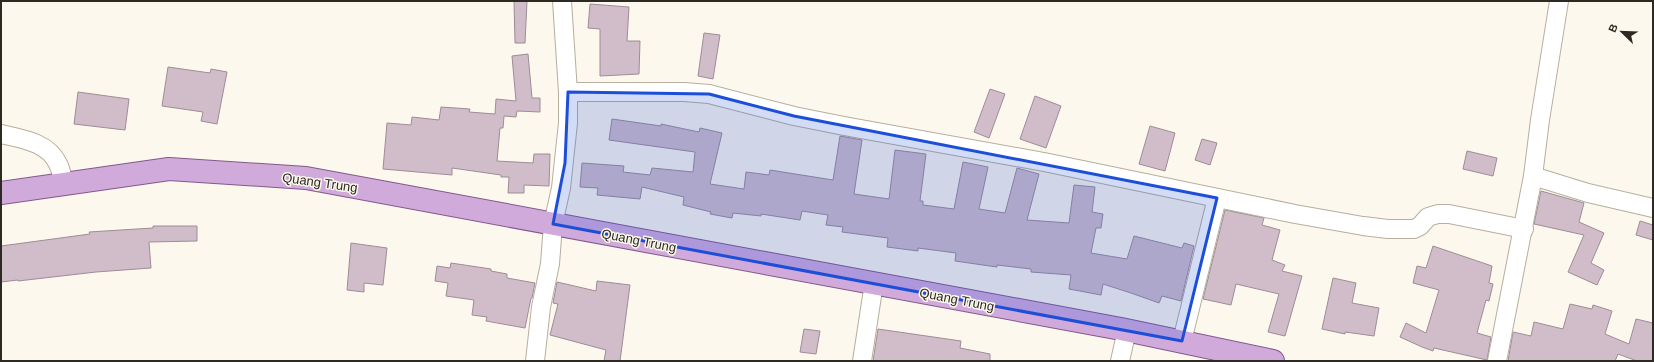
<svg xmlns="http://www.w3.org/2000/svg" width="1654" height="362" viewBox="0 0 1654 362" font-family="Helvetica,sans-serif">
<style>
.building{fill:#d0bdc9;stroke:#9e8c97}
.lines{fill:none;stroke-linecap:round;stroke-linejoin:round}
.minor-casing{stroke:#b7af9d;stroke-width:20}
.major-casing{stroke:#83598b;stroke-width:24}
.minor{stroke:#fff;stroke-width:18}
.major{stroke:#d0aadb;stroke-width:22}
.marked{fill:#1d4ed8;fill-opacity:0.2;stroke:#1d4ed8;stroke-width:3;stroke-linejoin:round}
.labels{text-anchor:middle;stroke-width:3;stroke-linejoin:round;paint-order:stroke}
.street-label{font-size:13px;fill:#2d2a23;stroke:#fdf8ed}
</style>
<rect width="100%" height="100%" fill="#fdf8ed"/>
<g class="building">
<path d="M 514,1 L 527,1 L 525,43 L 515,43 Z"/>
<path d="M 590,4 L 629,7 L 627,41 L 640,41 L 639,74 L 600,76 L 600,29 L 588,28 Z"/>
<path d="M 704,33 L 720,35 L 713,79 L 698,76 Z"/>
<path d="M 528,54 L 532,98 L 540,98 L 540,112 L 517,111 L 516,117 L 504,116 L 503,128 L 500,128 L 497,161 L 533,163 L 534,154 L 550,154 L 549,186 L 524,185 L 524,193 L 508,193 L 509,177 L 501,177 L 501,175 L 452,168 L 452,175 L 383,169 L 387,123 L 411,125 L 412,117 L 439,120 L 441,107 L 470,109 L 469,112 L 495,114 L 496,99 L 516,101 L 512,56 Z"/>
<path d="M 168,67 L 210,73 L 211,69 L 227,72 L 217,124 L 201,121 L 203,112 L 162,106 Z"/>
<path d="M 990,89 L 1005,94 L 989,138 L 974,132 Z"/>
<path d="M 78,92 L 129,99 L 125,130 L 74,124 Z"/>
<path d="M 1035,96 L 1061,106 L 1046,148 L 1020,139 Z"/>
<path d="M 612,119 L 661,126 L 661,124 L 699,132 L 700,128 L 722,133 L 710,184 L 744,189 L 746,172 L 769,175 L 770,170 L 833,180 L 840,136 L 862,140 L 854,194 L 889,199 L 895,150 L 926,154 L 920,201 L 923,201 L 923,205 L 954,209 L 963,162 L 988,167 L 979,209 L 1005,213 L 1017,168 L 1039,174 L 1027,220 L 1069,223 L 1074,185 L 1095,187 L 1092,212 L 1103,214 L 1101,228 L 1096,228 L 1091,253 L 1127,259 L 1134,236 L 1182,248 L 1184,243 L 1194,246 L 1181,301 L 1162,296 L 1159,303 L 1131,293 L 1103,284 L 1101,295 L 1069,289 L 1071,275 L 1031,272 L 1031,269 L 997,265 L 997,267 L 955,261 L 956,253 L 918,248 L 918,251 L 887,247 L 888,238 L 842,232 L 843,227 L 826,225 L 828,215 L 802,211 L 800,220 L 761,214 L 761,216 L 733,213 L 732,218 L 710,214 L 711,212 L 683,205 L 684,197 L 642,187 L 640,199 L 597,195 L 598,188 L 580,187 L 582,163 L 624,166 L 623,172 L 650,175 L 652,168 L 693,172 L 695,152 L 609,140 Z"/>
<path d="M 1150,126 L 1175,133 L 1165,171 L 1139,164 Z"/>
<path d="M 1202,139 L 1217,143 L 1210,165 L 1195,160 Z"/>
<path d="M 1467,151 L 1497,158 L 1493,176 L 1463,169 Z"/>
<path d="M 1541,191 L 1584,203 L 1579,222 L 1604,233 L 1591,263 L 1604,270 L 1597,285 L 1568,272 L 1584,235 L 1534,224 Z"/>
<path d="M 1225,210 L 1264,218 L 1262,225 L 1280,230 L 1272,260 L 1285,265 L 1282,271 L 1302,276 L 1285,336 L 1268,332 L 1279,294 L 1236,284 L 1231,305 L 1203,299 Z"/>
<path d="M 1640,221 L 1653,225 L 1653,240 L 1636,235 Z"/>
<path d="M 153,226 L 197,226 L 197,241 L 149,242 L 151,268 L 96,272 L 18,281 L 18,280 L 1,282 L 1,246 L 90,234 L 89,232 L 153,228 Z"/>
<path d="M 351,243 L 387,248 L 383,285 L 364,283 L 364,292 L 347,290 Z"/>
<path d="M 1433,246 L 1492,266 L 1489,283 L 1493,284 L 1489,301 L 1486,300 L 1477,333 L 1491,337 L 1487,360 L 1434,348 L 1433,351 L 1422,347 L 1400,337 L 1406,323 L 1426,333 L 1439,290 L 1413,283 L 1417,266 L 1426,268 Z"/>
<path d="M 451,263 L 491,269 L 491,271 L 507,274 L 507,278 L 535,283 L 532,298 L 531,298 L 525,328 L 486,321 L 487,317 L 472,315 L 474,300 L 446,296 L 448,283 L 435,281 L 437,266 L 450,268 Z"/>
<path d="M 1333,278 L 1356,283 L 1352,303 L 1379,308 L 1374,336 L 1345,332 L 1345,334 L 1322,329 Z"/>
<path d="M 597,281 L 630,285 L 620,361 L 604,361 L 606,350 L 550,335 L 558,304 L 553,303 L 557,282 L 596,291 Z"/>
<path d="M 1570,304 L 1592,309 L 1593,305 L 1612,311 L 1605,334 L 1629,344 L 1636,319 L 1653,323 L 1653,361 L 1637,361 L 1618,354 L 1615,361 L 1508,361 L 1513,332 L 1531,336 L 1534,322 L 1563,329 Z"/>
<path d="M 804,329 L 820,331 L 816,354 L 800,352 Z"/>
<path d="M 878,329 L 961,341 L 960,348 L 990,354 L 990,361 L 873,361 Z"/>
</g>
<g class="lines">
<g class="minor-casing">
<g id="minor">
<path d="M 568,92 L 684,92 L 709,94 L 794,116 L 844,126 L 1044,162 L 1295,214 L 1363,226 L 1388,229 L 1414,229 L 1420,226 L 1428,217 L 1438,214 L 1449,214 L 1524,229"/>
<path d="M 1,134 C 22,139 48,142 58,164 C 61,169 62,177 64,183"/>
<path d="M 1533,176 L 1588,193 L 1653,208"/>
<path d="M 1182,341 L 1217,198"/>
<path d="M 535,361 L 541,307 L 550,264 L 553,224 L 561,188 L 568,123 L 568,92 L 562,1"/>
<path d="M 862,361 L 874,283"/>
<path d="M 1120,361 L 1127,330"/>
<path d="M 1497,361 L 1533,176 L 1540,120 L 1559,1"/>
</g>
</g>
<g class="major-casing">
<path id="major" d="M 1,193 L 169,169 L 306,178 L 1121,329 L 1273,361"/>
</g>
<use href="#minor" class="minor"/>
<use href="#major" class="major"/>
</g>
<path class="marked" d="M 568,92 L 709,94 L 794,116 L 1217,198 L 1182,341 L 553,224 L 565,163 Z"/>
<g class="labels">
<g class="street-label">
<text transform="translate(320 182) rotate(8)" y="5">Quang Trung</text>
<text transform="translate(639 240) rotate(11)" y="5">Quang Trung</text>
<text transform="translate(957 299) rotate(11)" y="5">Quang Trung</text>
</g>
</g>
<rect width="1654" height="362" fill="none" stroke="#2d2a23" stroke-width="4"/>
<g transform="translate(1622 32) rotate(293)" stroke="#fdf8ed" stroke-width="3" paint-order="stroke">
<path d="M0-3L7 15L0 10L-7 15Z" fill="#2d2a23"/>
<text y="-6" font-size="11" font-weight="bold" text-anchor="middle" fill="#2d2a23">B</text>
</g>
</svg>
